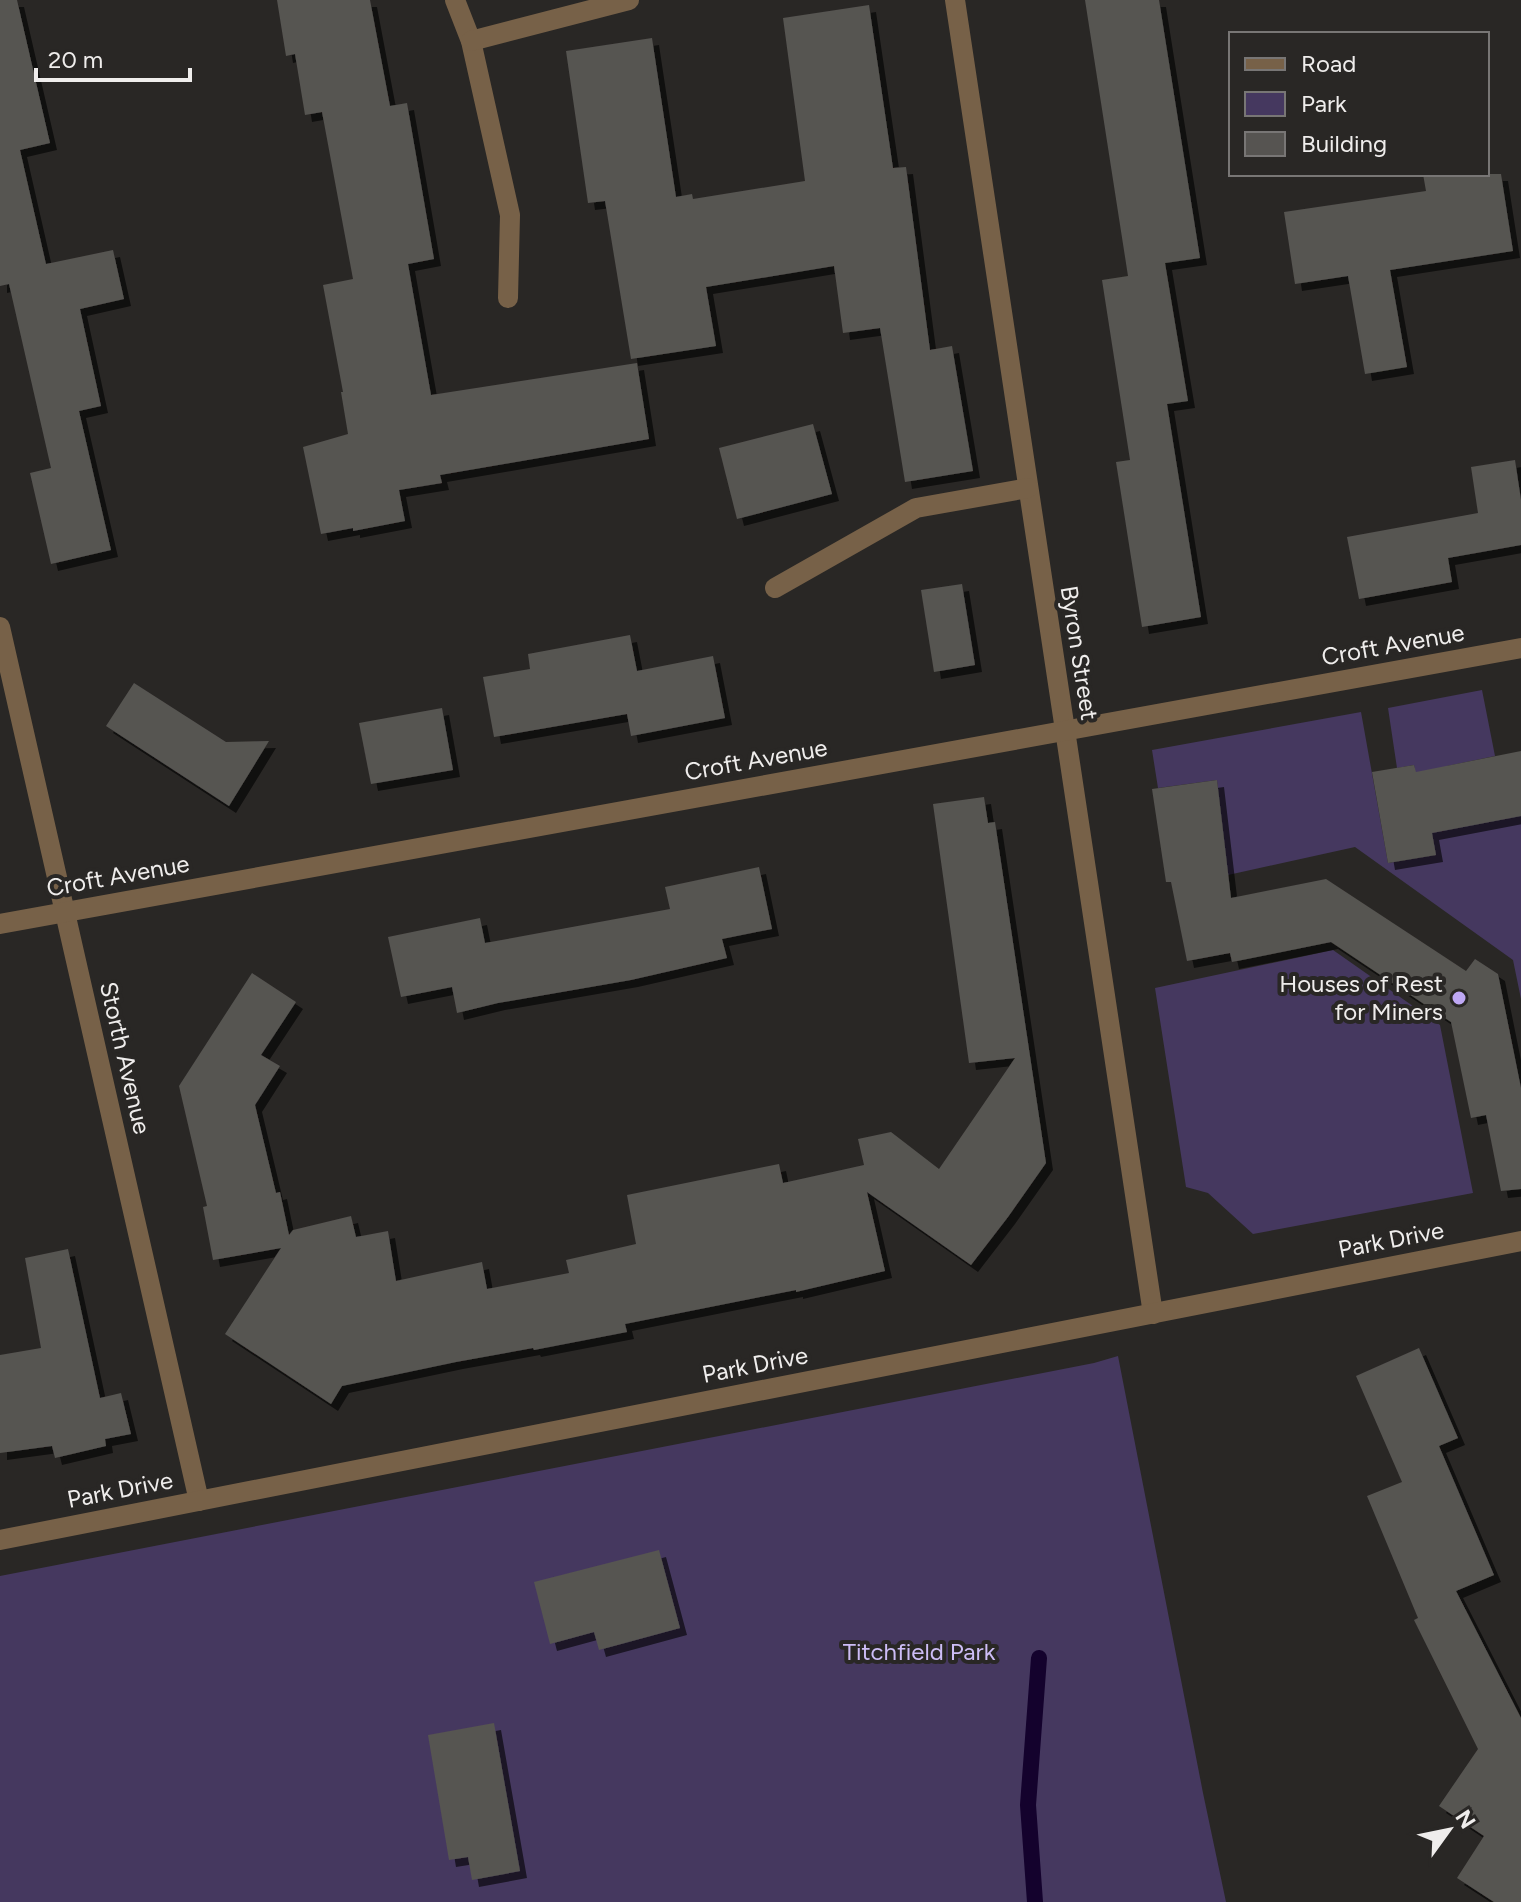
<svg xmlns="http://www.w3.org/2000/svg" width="1521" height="1902" viewBox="0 0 1521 1902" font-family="Figtree,sans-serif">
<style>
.green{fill:#45385f}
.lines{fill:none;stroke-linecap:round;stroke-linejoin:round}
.stream{stroke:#14022d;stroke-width:16}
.building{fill:#565451;filter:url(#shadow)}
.minor{stroke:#776148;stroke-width:20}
.poi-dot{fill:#bfa8f4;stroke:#292725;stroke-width:3}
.labels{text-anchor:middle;stroke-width:8;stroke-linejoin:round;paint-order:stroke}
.street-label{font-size:24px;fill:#efedec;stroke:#292725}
.poi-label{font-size:24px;fill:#efedec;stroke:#292725;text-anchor:end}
.park-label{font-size:24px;fill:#cdbdf6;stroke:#292725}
</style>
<defs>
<filter id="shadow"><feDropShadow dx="7" dy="7" stdDeviation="0" flood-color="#0009"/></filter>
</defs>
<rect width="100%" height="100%" fill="#292725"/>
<g class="green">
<path d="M 1482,690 L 1495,756 L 1447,766 L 1521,815 L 1521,999 L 1513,960 L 1355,847 L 1228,875 L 1217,780 L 1158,788 L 1152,750 L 1361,712 L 1388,863 L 1435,855 L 1430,819 L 1424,819 L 1414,765 L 1397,768 L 1388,708 Z"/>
<path d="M 1333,950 L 1440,1025 L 1473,1193 L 1253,1234 L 1208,1193 L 1186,1187 L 1155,988 Z"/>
<path d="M 1118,1356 L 1203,1793 L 1226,1902 L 0,1902 L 0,1576 L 1094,1363 Z"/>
</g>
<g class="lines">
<path class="stream" d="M 1035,1902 L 1028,1805 L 1039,1658"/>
</g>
<g class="building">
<path d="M 0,0 L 17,0 L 50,143 L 20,150 L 46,264 L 113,250 L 124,299 L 80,309 L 101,406 L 79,411 L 111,550 L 51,564 L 30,473 L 51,468 L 9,284 L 0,286 Z"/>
<path d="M 277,0 L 370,0 L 390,106 L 407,103 L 434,259 L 408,264 L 431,395 L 637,363 L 649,439 L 440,475 L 442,483 L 399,490 L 405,521 L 353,531 L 353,528 L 321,534 L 303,447 L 348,434 L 341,392 L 343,392 L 323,285 L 353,279 L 322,112 L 305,115 L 295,54 L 286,56 Z"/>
<path d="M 1085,0 L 1159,0 L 1200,258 L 1165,263 L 1188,401 L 1167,404 L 1201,617 L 1142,627 L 1116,462 L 1130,460 L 1102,280 L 1128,276 Z"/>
<path d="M 869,5 L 893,168 L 906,167 L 930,350 L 952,346 L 973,471 L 905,482 L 880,328 L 843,333 L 834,266 L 706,287 L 716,346 L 631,359 L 605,201 L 588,203 L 566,51 L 652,38 L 676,197 L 692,194 L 693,199 L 805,181 L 783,18 Z"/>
<path d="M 1423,174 L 1501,174 L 1513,251 L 1390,270 L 1407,367 L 1365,374 L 1348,276 L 1295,284 L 1284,212 L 1426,191 Z"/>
<path d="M 813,424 L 832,494 L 737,519 L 719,448 Z"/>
<path d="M 1515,460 L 1521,500 L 1521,545 L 1448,558 L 1452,582 L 1359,599 L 1347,537 L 1478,513 L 1471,467 Z"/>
<path d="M 962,584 L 975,665 L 934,672 L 921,590 Z"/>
<path d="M 630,635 L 637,671 L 713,656 L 725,718 L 631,736 L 627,714 L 494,737 L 483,677 L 530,669 L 528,654 Z"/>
<path d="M 134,683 L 226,742 L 269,741 L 229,806 L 106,726 Z"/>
<path d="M 442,708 L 453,770 L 371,784 L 359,723 Z"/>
<path d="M 1521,751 L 1521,816 L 1432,833 L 1436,855 L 1388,863 L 1372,772 L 1414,765 L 1416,772 Z"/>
<path d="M 1217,780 L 1231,898 L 1326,879 L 1466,971 L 1475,959 L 1498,974 L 1521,1088 L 1521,1189 L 1501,1191 L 1486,1115 L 1471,1118 L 1451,1022 L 1331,942 L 1232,962 L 1230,953 L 1187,961 L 1171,882 L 1166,882 L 1152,789 Z"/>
<path d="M 984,797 L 988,823 L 995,822 L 1046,1163 L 1008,1217 L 971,1265 L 867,1192 L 885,1271 L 796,1292 L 796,1290 L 625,1324 L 627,1332 L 534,1350 L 533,1348 L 456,1362 L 342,1386 L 331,1404 L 225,1334 L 281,1248 L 213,1260 L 203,1207 L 207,1206 L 179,1086 L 252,973 L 296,1002 L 261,1055 L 280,1066 L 255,1105 L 276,1193 L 280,1192 L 289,1235 L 293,1230 L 351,1216 L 356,1237 L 388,1231 L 396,1281 L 482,1262 L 487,1289 L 569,1273 L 566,1260 L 636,1244 L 627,1195 L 779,1164 L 783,1183 L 864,1165 L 858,1139 L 891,1132 L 939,1169 L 1015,1058 L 969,1063 L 933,804 Z"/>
<path d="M 759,867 L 772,929 L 722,939 L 727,958 L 631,980 L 498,1003 L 457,1013 L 452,987 L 401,997 L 388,937 L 480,918 L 485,943 L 670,909 L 665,887 Z"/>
<path d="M 68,1249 L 100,1398 L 121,1393 L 131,1434 L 105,1439 L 106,1446 L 55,1458 L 52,1446 L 0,1453 L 0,1355 L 41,1348 L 25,1258 Z"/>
<path d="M 1419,1348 L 1458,1438 L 1439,1446 L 1494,1575 L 1456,1591 L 1521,1718 L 1521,1902 L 1494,1902 L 1457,1878 L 1484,1836 L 1439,1806 L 1478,1749 L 1414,1620 L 1418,1618 L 1367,1496 L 1402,1482 L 1356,1376 Z"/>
<path d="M 659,1550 L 680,1628 L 599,1650 L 594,1632 L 550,1644 L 534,1582 Z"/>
<path d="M 494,1723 L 520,1871 L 472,1880 L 468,1857 L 449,1860 L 428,1735 Z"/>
</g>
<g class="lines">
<g class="minor">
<path d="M 455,0 L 471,41 L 510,215 L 508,298"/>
<path d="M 955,0 L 1153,1314"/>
<path d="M 471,41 L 629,0"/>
<path d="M 775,588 L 916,508 L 1028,488"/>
<path d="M 0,627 L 199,1501"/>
<path d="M 0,924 L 1521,648"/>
<path d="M 0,1540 L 1521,1241"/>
</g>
</g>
<circle class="poi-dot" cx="1459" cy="998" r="8"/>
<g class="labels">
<g class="street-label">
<text transform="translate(1393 645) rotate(-10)" y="8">Croft Avenue</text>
<text transform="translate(1079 653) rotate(81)" y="8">Byron Street</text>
<text transform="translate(756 760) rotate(-10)" y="8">Croft Avenue</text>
<text transform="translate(118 876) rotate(-10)" y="8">Croft Avenue</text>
<text transform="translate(125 1058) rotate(77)" y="8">Storth Avenue</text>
<text transform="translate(1391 1240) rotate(-11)" y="8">Park Drive</text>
<text transform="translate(755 1365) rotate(-11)" y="8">Park Drive</text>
<text transform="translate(120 1490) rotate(-11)" y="8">Park Drive</text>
</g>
<g class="poi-label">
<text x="1443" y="992">Houses of Rest<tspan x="1443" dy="28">for Miners</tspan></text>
</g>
<g class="park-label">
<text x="919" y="1660">Titchfield Park</text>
</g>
</g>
<rect x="1229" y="32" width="260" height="144" fill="#292725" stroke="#787675" stroke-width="2"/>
<rect x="1245" y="58" width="40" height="12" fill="#776148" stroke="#787675" stroke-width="2"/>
<text x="1301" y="72" font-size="24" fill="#efedec">Road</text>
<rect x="1245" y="92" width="40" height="24" fill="#45385f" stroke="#787675" stroke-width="2"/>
<text x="1301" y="112" font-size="24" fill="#efedec">Park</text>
<rect x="1245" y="132" width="40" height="24" fill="#565451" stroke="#787675" stroke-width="2"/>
<text x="1301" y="152" font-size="24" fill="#efedec">Building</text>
<g transform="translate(1449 1830) rotate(57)" stroke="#292725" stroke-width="6" paint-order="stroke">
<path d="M0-6L14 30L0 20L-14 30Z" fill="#efedec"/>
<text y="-12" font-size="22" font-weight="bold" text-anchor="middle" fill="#efedec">N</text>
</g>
<path d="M36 68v12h154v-12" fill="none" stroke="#efedec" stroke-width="4"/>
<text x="48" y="68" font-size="24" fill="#efedec" stroke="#292725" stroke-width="6" paint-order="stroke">20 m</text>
</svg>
